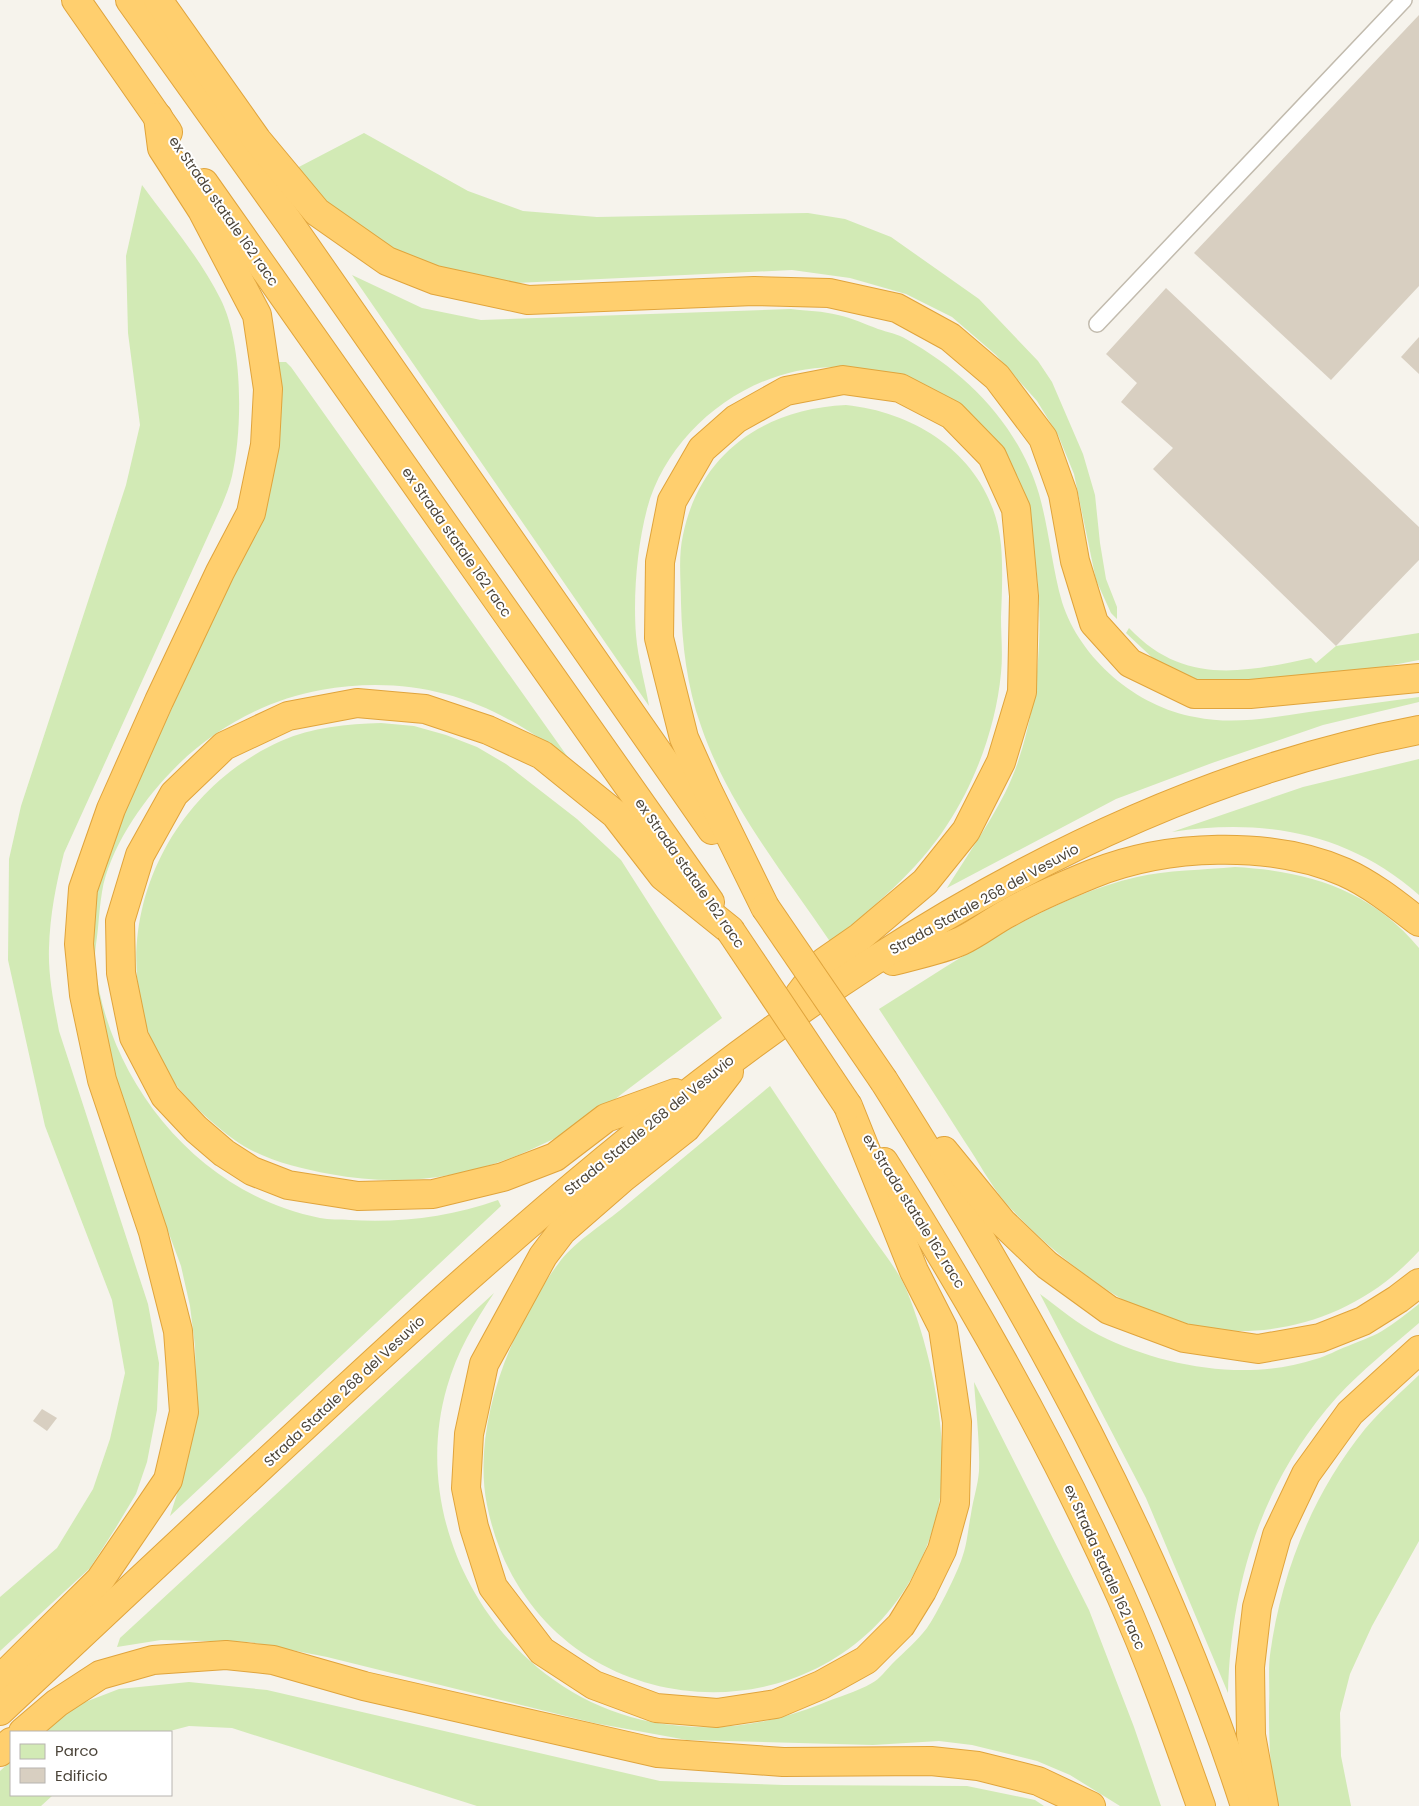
<svg xmlns="http://www.w3.org/2000/svg" width="1419" height="1806" viewBox="0 0 1419 1806" font-family="Poppins,sans-serif">
<style>
.green{fill:#d2eab5}
.building{fill:#d8cfc1}
.lines{fill:none;stroke-linecap:round;stroke-linejoin:round}
.lane-casing{stroke:#c2bbae;stroke-width:18}
.highway-casing{stroke:#e0a43c;stroke-width:30}
.lane{stroke:#fff;stroke-width:15}
.highway{stroke:#ffcf6e;stroke-width:28}
.highway-bridge-casing{stroke:#e0a43c;stroke-width:30;stroke-linecap:butt}
.highway-bridge{stroke:#ffcf6e;stroke-width:28}
.labels{text-anchor:middle;stroke-width:4;stroke-linejoin:round;paint-order:stroke}
.street-label{font-size:14px;fill:#4b4439;stroke:#fff}
</style>
<rect width="100%" height="100%" fill="#f6f3ec"/>
<g class="green">
<path d="M 364,133 L 468,191 L 523,211 L 597,217 L 808,213 L 845,219 L 891,237 L 979,299 L 1038,361 L 1052,382 L 1083,454 L 1095,495 L 1100,543 L 1106,579 L 1117,607 L 1117,619 L 1111,613 L 1096,580 L 1074,474 L 1058,435 L 1037,401 L 996,355 L 952,317 L 906,294 L 850,278 L 792,270 L 516,283 C 453,274 385,258 337,213 C 322,200 309,183 295,169 Z"/>
<path d="M 142,185 C 169,222 200,258 220,298 C 243,342 243,428 232,476 C 230,485 226,495 222,505 L 64,853 C 56,884 50,915 49,948 C 48,976 54,1004 59,1031 L 148,1304 L 159,1363 L 157,1410 L 147,1462 L 136,1494 L 115,1529 L 90,1568 L 0,1651 L 0,1597 L 57,1548 L 93,1489 L 110,1439 L 125,1373 L 112,1300 L 45,1126 L 8,960 L 9,859 L 21,806 L 126,485 L 140,425 L 128,333 L 126,256 Z"/>
<path d="M 352,275 L 422,308 L 481,320 L 791,309 C 807,311 823,311 838,315 C 852,318 865,324 878,329 C 887,332 898,334 906,339 C 967,373 1019,426 1039,494 C 1049,529 1052,567 1062,602 C 1080,659 1137,707 1195,717 C 1233,725 1271,718 1309,712 C 1346,707 1382,702 1419,697 L 1419,702 L 1323,725 L 1212,763 L 1116,799 L 947,888 C 966,857 988,826 1005,793 C 1046,711 1053,565 1012,482 C 1008,473 1004,459 998,452 C 993,446 981,442 974,438 C 953,426 932,414 912,402 C 898,394 862,369 849,368 C 761,359 670,424 647,509 C 637,547 633,596 636,635 C 638,659 645,683 649,706 Z"/>
<path d="M 279,362 L 286,362 L 291,367 L 572,763 C 498,701 418,673 321,690 C 264,700 209,731 170,773 C 141,803 109,850 102,892 C 100,904 99,916 98,928 C 97,940 94,953 95,964 C 108,1083 200,1195 320,1218 C 329,1220 340,1219 350,1220 C 401,1223 450,1217 498,1200 L 501,1206 L 170,1516 L 183,1475 L 192,1432 L 196,1390 L 195,1346 L 190,1306 L 181,1266 L 119,1099 L 90,988 L 94,893 L 104,856 L 256,525 L 275,369 Z"/>
<path d="M 846,405 C 923,413 993,463 1001,545 C 1003,568 1002,593 1001,617 C 1001,635 1003,655 1001,673 C 996,726 976,781 947,825 C 917,872 872,907 831,943 C 784,874 728,805 701,726 C 687,687 682,644 681,603 C 681,581 678,557 683,535 C 700,452 765,409 846,405 Z"/>
<path d="M 1129,628 C 1183,685 1241,673 1311,658 L 1316,663 L 1336,646 L 1419,633 L 1419,660 L 1310,681 L 1187,680 L 1159,664 L 1126,633 Z"/>
<path d="M 381,723 L 414,726 L 446,735 L 477,747 L 506,764 L 577,819 L 621,860 L 722,1018 C 690,1042 659,1066 627,1090 C 612,1101 597,1115 581,1125 C 565,1134 547,1142 530,1150 C 465,1179 400,1187 330,1174 C 302,1169 274,1162 249,1149 C 222,1134 182,1097 166,1071 C 96,949 156,797 281,741 C 312,727 347,724 381,723 Z"/>
<path d="M 1419,759 L 1419,895 C 1348,832 1262,818 1172,832 L 1303,787 Z"/>
<path d="M 1235,867 C 1308,871 1371,890 1419,948 L 1419,1251 C 1352,1325 1248,1351 1154,1315 C 1104,1295 1041,1243 1005,1202 C 990,1184 978,1161 965,1142 C 937,1098 908,1053 879,1009 C 956,961 1048,897 1137,877 C 1166,870 1205,870 1235,867 Z"/>
<path d="M 770,1086 C 802,1134 834,1182 867,1229 C 880,1249 898,1269 907,1291 C 933,1356 955,1457 934,1525 C 865,1758 535,1744 487,1505 C 471,1425 512,1324 561,1260 C 576,1241 605,1223 624,1207 C 672,1167 721,1127 770,1086 Z"/>
<path d="M 494,1293 C 474,1323 457,1352 447,1387 C 405,1531 503,1694 652,1722 C 710,1733 766,1726 821,1704 C 837,1697 857,1692 872,1683 C 880,1679 886,1670 892,1664 C 904,1652 917,1641 927,1628 C 935,1617 958,1572 962,1558 C 967,1545 968,1529 971,1514 C 973,1500 978,1485 979,1471 C 980,1442 976,1411 974,1382 L 1089,1610 L 1134,1727 L 1161,1806 L 1120,1806 L 1070,1775 L 1037,1761 L 972,1745 L 939,1741 L 873,1745 L 687,1740 L 594,1723 L 327,1657 L 250,1642 L 161,1640 L 117,1647 L 120,1638 Z"/>
<path d="M 1040,1294 C 1059,1308 1078,1324 1099,1335 C 1163,1367 1247,1382 1316,1359 C 1327,1356 1337,1350 1348,1346 C 1359,1341 1372,1337 1382,1331 C 1395,1323 1407,1313 1419,1304 L 1419,1323 C 1391,1347 1362,1370 1337,1397 C 1262,1481 1231,1582 1228,1693 L 1146,1498 Z"/>
<path d="M 1419,1375 L 1419,1541 L 1372,1626 L 1350,1674 L 1340,1713 L 1341,1756 L 1351,1806 L 1279,1806 C 1269,1773 1269,1738 1269,1704 C 1270,1688 1268,1671 1270,1655 C 1281,1573 1313,1493 1365,1429 C 1381,1410 1401,1392 1419,1375 Z"/>
<path d="M 189,1682 L 267,1690 L 660,1781 L 784,1785 L 967,1786 L 1035,1800 L 1044,1806 L 477,1806 L 232,1728 L 189,1726 L 166,1732 L 43,1732 L 67,1709 L 119,1689 Z"/>
<path d="M 11,1761 L 11,1795 L 53,1795 L 41,1806 L 0,1806 L 0,1771 Z"/>
</g>
<g class="building">
<path d="M 1419,15 L 1419,286 L 1331,380 L 1194,253 Z"/>
<path d="M 1166,288 L 1419,527 L 1419,560 L 1336,646 L 1153,469 L 1173,448 L 1121,402 L 1137,383 L 1106,354 Z"/>
<path d="M 1419,337 L 1419,374 L 1401,357 Z"/>
<path d="M 42,1409 L 57,1418 L 47,1431 L 33,1421 Z"/>
</g>
<g class="lines">
<g class="lane-casing">
<path id="lane" d="M 1097,324 L 1404,0"/>
</g>
<g class="highway-casing">
<g id="highway">
<path d="M 76,0 L 168,132"/>
<path d="M 130,0 L 290,224 L 712,830"/>
<path d="M 158,0 L 257,140 L 317,212 L 387,261 L 435,280 L 528,300 L 754,291 L 829,293 L 897,308 L 950,337 L 997,377 L 1043,438 L 1063,494 L 1075,561 L 1094,623 L 1130,663 L 1194,694 L 1250,694 L 1419,678"/>
<path d="M 204,183 L 710,902"/>
<path d="M 765,907 L 706,787 L 684,738 L 659,638 L 660,562 L 672,501 L 702,449 L 736,419 L 786,391 L 843,380 L 900,388 L 952,415 L 992,456 L 1016,509 L 1024,596 L 1022,692 L 1001,762 L 966,831 L 925,882 L 860,937 L 824,962 L 799,995"/>
<path d="M 893,961 C 915,955 941,950 961,941 C 978,933 994,920 1010,912 C 1036,897 1065,885 1092,874 C 1166,844 1270,840 1344,872 C 1371,884 1396,904 1419,922"/>
<path d="M 729,1072 L 686,1128 L 624,1177 L 562,1231 L 543,1256 L 484,1364 L 469,1434 L 466,1488 L 474,1527 L 493,1587 L 542,1651 L 594,1685 L 656,1708 L 717,1713 L 776,1704 L 821,1685 L 866,1660 L 901,1625 L 922,1591 L 942,1550 L 955,1503 L 957,1422 L 943,1328 L 914,1271 L 848,1106"/>
<path d="M 884,1081 C 1029,1310 1162,1548 1245,1806"/>
<path d="M 675,1093 L 606,1118 L 555,1157 L 503,1177 L 433,1194 L 358,1196 L 288,1185 L 252,1171 L 224,1153 L 196,1129 L 165,1096 L 134,1037 L 121,973 L 120,921 L 140,855 L 174,794 L 224,746 L 288,716 L 357,703 L 425,709 L 488,730 L 542,755 L 615,814 L 663,876 L 730,930"/>
<path d="M 944,1151 L 1002,1222 L 1047,1265 L 1109,1310 L 1184,1338 L 1258,1349 L 1320,1338 L 1363,1321 L 1398,1299 L 1419,1283"/>
<path d="M 884,1162 C 972,1301 1053,1443 1120,1594 C 1151,1663 1176,1735 1201,1806"/>
<path d="M 0,1679 L 100,1580 L 168,1480 L 184,1412 L 178,1331 L 153,1232 L 102,1080 L 84,995 L 79,944 L 83,889 L 111,809 L 159,701 L 220,572 L 251,513 L 265,445 L 268,389 L 257,315 L 202,210 L 162,148 L 158,117"/>
<path d="M 0,1711 C 135,1585 269,1458 405,1334 C 695,1071 1024,805 1419,730"/>
<path d="M 23,1732 L 57,1703 L 100,1675 L 153,1660 L 226,1655 L 273,1660 L 364,1686 L 658,1753 L 783,1762 L 931,1761 L 978,1766 L 1038,1781 L 1091,1806"/>
<path d="M 0,1752 L 11,1742"/>
<path d="M 1264,1806 L 1251,1735 L 1250,1667 L 1257,1607 L 1277,1535 L 1306,1474 L 1350,1413 L 1419,1350"/>
</g>
</g>
<use href="#lane" class="lane"/>
<use href="#highway" class="highway"/>
<g class="highway-bridge-casing">
<g id="highway-bridge">
<path d="M 765,907 L 884,1081"/>
<path d="M 730,930 L 848,1106"/>
</g>
</g>
<use href="#highway-bridge" class="highway-bridge"/>
</g>
<g class="labels">
<g class="street-label">
<text transform="translate(224 211) rotate(55)" y="5">ex Strada statale 162 racc</text>
<text transform="translate(457 542) rotate(55)" y="5">ex Strada statale 162 racc</text>
<text transform="translate(690 873) rotate(55)" y="5">ex Strada statale 162 racc</text>
<text transform="translate(984 899) rotate(-29)" y="5">Strada Statale 268 del Vesuvio</text>
<text transform="translate(649 1125) rotate(-39)" y="5">Strada Statale 268 del Vesuvio</text>
<text transform="translate(914 1211) rotate(58)" y="5">ex Strada statale 162 racc</text>
<text transform="translate(344 1391) rotate(-43)" y="5">Strada Statale 268 del Vesuvio</text>
<text transform="translate(1105 1567) rotate(66)" y="5">ex Strada statale 162 racc</text>
</g>
</g>
<rect x="10" y="1731" width="162" height="65" fill="#ffffff" stroke="#b7b4b0"/>
<rect x="20" y="1744" width="25" height="15" fill="#d2eab5" stroke="#b7b4b0"/>
<text x="55" y="1756" font-size="15" fill="#4b4439">Parco</text>
<rect x="20" y="1768" width="25" height="15" fill="#d8cfc1" stroke="#b7b4b0"/>
<text x="55" y="1781" font-size="15" fill="#4b4439">Edificio</text>
</svg>
